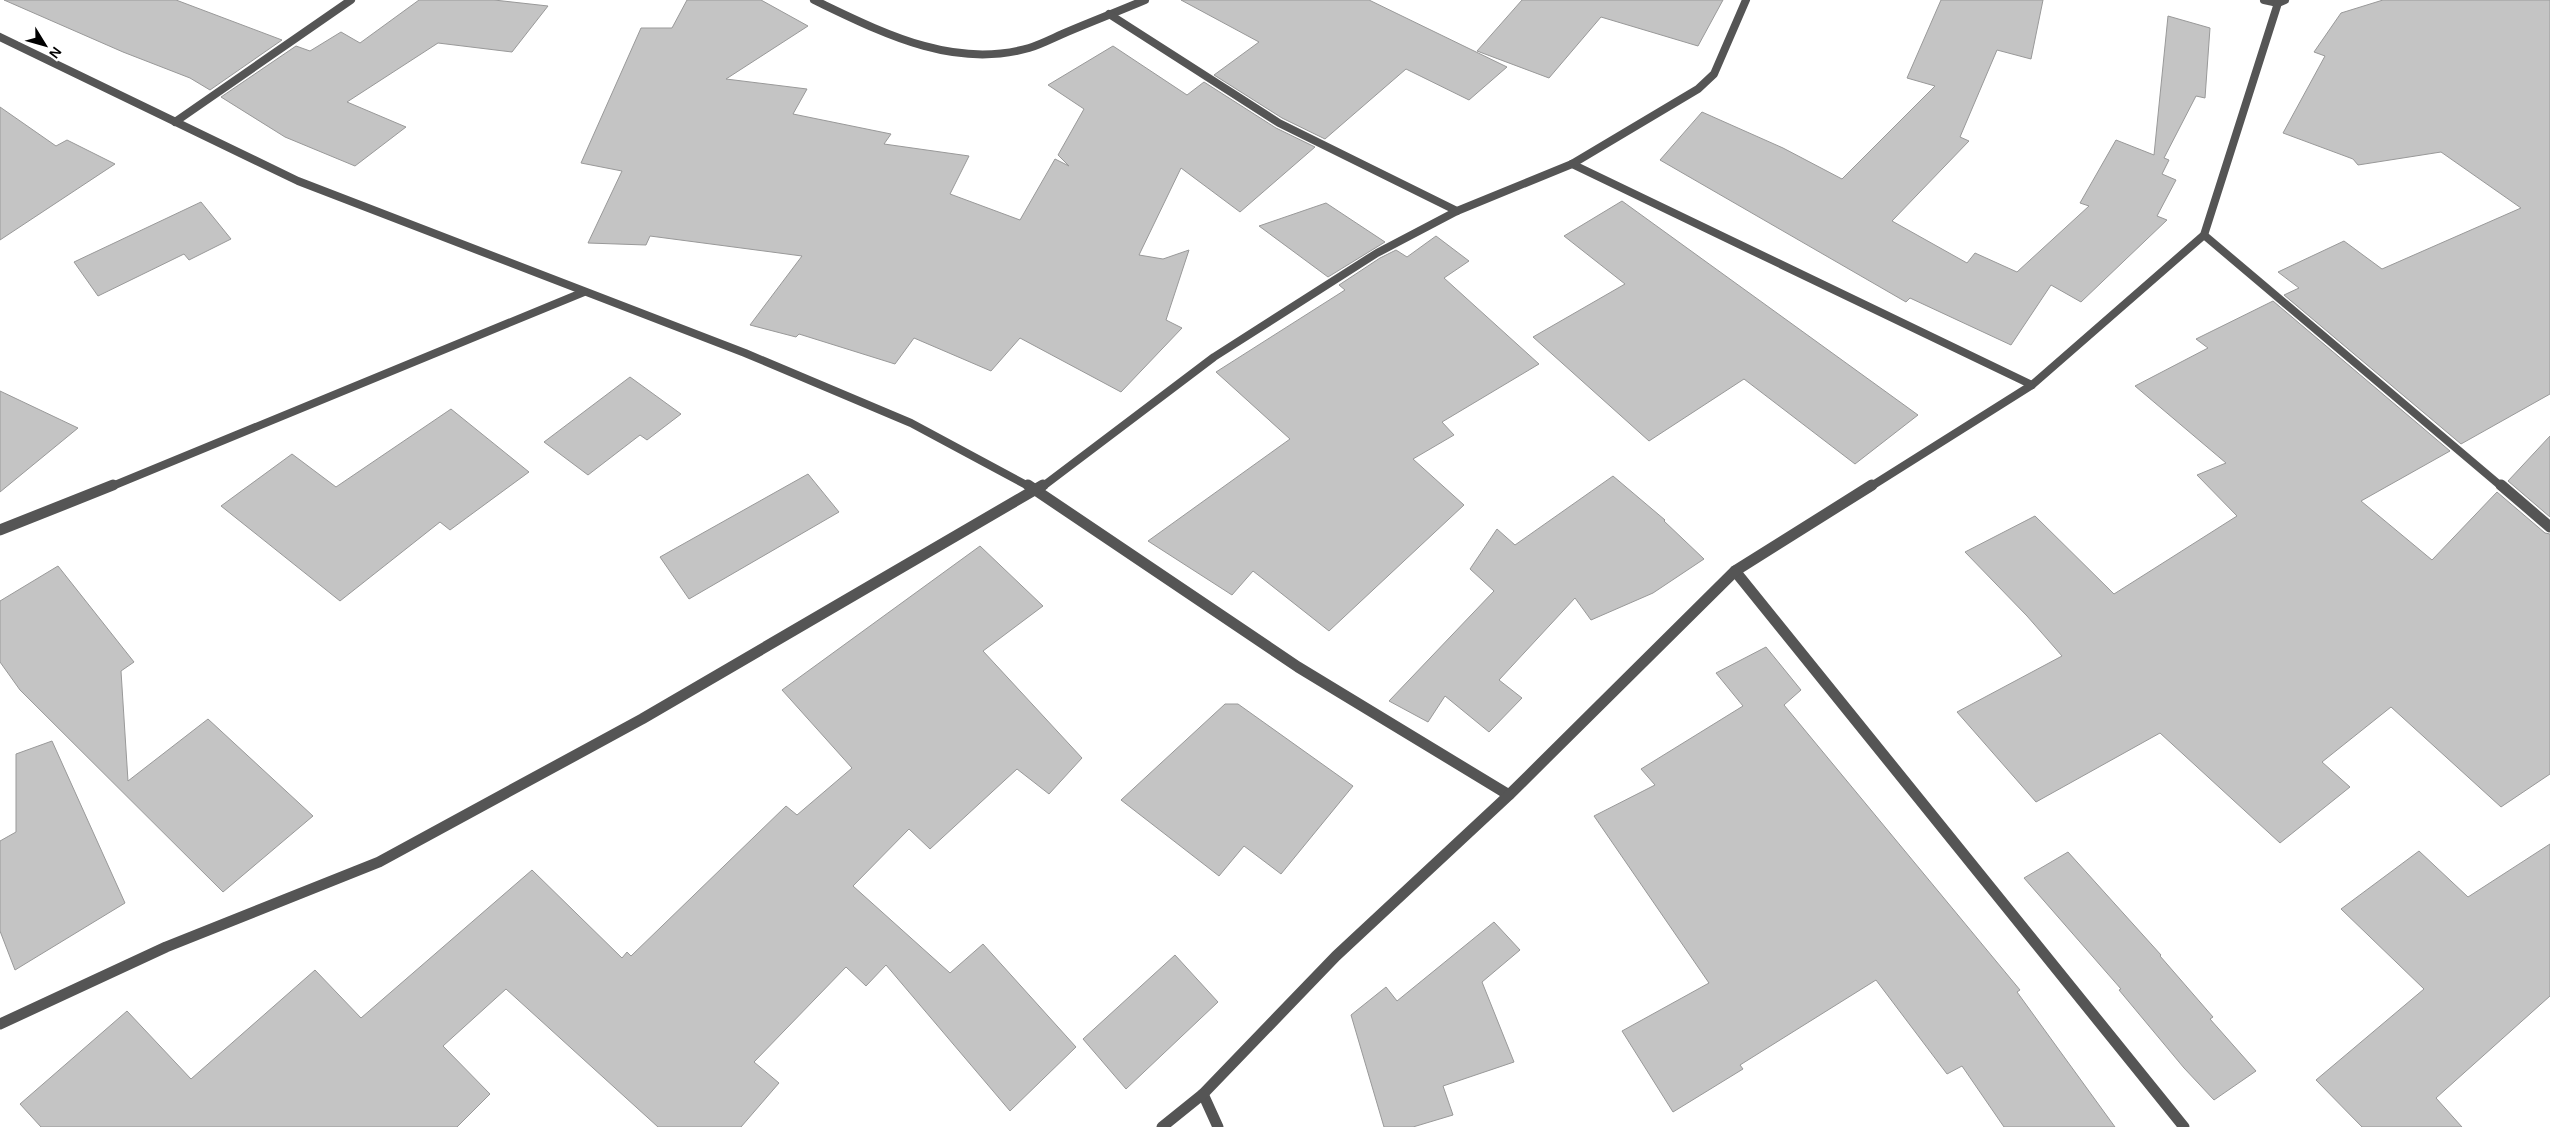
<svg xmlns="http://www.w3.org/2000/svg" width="2550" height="1127" viewBox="0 0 2550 1127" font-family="Arial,sans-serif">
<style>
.building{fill:#c4c4c4;stroke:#999}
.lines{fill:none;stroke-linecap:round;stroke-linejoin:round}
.street-far1{stroke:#555;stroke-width:8}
.street{stroke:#555;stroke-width:11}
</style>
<rect width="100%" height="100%" fill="#fff"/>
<g class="building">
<path d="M 4,0 L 176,0 L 282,40 L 210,90 L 190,78 L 123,52 Z"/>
<path d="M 419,0 L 494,0 L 548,6 L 512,52 L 438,43 L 347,102 L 406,127 L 355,166 L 285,137 L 221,97 L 296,46 L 310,51 L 341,32 L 360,43 Z"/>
<path d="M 687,0 L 761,0 L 808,26 L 726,79 L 807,89 L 793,114 L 891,134 L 884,144 L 969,156 L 950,194 L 1020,220 L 1055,159 L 1069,166 L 1058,155 L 1084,109 L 1048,85 L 1113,46 L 1187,95 L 1204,82 L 1276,128 L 1315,147 L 1240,212 L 1181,168 L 1139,255 L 1163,259 L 1189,250 L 1166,320 L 1182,328 L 1121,392 L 1020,338 L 991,371 L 914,338 L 895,364 L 799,334 L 796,337 L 750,325 L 802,256 L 650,236 L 646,245 L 588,243 L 622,171 L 581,163 L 641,28 L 672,28 Z"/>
<path d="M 1181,0 L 1369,0 L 1507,67 L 1469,100 L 1406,69 L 1325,139 L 1282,118 L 1214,75 L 1259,42 Z"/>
<path d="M 1522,0 L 1723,0 L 1698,46 L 1601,17 L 1549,78 L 1477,51 Z"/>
<path d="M 1941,0 L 2043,0 L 2031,59 L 1997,50 L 1960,137 L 1969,141 L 1892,221 L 1967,263 L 1975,253 L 2017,272 L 2089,206 L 2080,203 L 2116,140 L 2154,155 L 2168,16 L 2210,28 L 2205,98 L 2196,96 L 2164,158 L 2169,160 L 2162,174 L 2176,180 L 2157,216 L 2167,220 L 2081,302 L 2051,285 L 2011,345 L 1910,298 L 1906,302 L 1660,160 L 1702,112 L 1783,148 L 1842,179 L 1935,86 L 1907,78 Z"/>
<path d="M 2383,0 L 2550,0 L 2550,394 L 2461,444 L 2284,295 L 2299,288 L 2278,272 L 2344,241 L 2382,269 L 2521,208 L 2441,152 L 2358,165 L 2353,159 L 2283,133 L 2325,56 L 2314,52 L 2341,13 Z"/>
<path d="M 0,107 L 56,146 L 67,140 L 115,164 L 0,240 Z"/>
<path d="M 1622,201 L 1918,415 L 1855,464 L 1744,379 L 1649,441 L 1533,337 L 1625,284 L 1564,236 Z"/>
<path d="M 201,202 L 231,239 L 189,260 L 184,254 L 98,296 L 74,262 Z"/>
<path d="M 1326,203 L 1385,242 L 1328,277 L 1259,226 Z"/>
<path d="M 1436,236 L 1469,261 L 1444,278 L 1539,364 L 1442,422 L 1454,435 L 1413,459 L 1464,505 L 1329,631 L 1253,571 L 1232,595 L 1148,541 L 1290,439 L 1216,372 L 1345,290 L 1339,285 L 1380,258 L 1396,250 L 1407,257 Z"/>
<path d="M 2273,301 L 2450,451 L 2361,501 L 2432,560 L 2497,492 L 2545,533 L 2550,534 L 2550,774 L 2501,807 L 2391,707 L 2322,762 L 2350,787 L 2280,843 L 2160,733 L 2036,802 L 1957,712 L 2062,656 L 2027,616 L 1965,552 L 2035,516 L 2114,594 L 2237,516 L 2197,475 L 2226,463 L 2135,386 L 2208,348 L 2196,339 Z"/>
<path d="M 630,377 L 681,414 L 647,440 L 640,435 L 588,475 L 544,442 Z"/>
<path d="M 0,391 L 78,428 L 0,492 Z"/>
<path d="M 451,409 L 529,472 L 450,530 L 440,522 L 340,601 L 221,506 L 292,454 L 336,487 Z"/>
<path d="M 2550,436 L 2550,517 L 2508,481 Z"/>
<path d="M 808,474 L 839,512 L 689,599 L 660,557 Z"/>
<path d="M 1613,476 L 1665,520 L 1664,521 L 1704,559 L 1653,593 L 1591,620 L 1575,598 L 1499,680 L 1522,698 L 1489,732 L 1445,696 L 1428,722 L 1389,701 L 1494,591 L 1470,569 L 1497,529 L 1515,545 Z"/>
<path d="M 980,546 L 1043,606 L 983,651 L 1082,758 L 1049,794 L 1017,769 L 930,849 L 909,829 L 853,886 L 950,973 L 983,944 L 1076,1047 L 1010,1111 L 886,965 L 866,986 L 846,967 L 754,1062 L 779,1083 L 741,1127 L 658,1127 L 506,989 L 443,1046 L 490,1094 L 457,1127 L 41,1127 L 20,1104 L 127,1011 L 191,1079 L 315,970 L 361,1018 L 532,870 L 622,958 L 627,952 L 631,956 L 786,806 L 797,815 L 852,768 L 782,690 Z"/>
<path d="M 58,566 L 134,662 L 121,671 L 128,781 L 208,719 L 313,816 L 223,892 L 20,690 L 0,662 L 0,601 Z"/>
<path d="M 1766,647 L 1801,690 L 1784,705 L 2020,990 L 2017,992 L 2115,1127 L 2004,1127 L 1962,1066 L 1947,1074 L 1876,980 L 1740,1065 L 1743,1069 L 1673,1112 L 1622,1031 L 1709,983 L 1594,816 L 1655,785 L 1641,769 L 1743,706 L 1716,673 Z"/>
<path d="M 1225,704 L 1238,704 L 1353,786 L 1281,874 L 1244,846 L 1219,876 L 1121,800 Z"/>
<path d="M 52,741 L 125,903 L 15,970 L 0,931 L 0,841 L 16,832 L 16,754 Z"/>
<path d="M 2550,844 L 2550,996 L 2436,1098 L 2462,1127 L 2362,1127 L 2316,1080 L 2424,989 L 2341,909 L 2419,851 L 2468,897 Z"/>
<path d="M 2068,852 L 2161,955 L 2160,956 L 2213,1017 L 2210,1019 L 2256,1071 L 2214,1100 L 2184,1068 L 2119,990 L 2121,989 L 2024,878 Z"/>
<path d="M 1494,922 L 1520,950 L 1482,982 L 1514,1062 L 1443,1086 L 1453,1115 L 1413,1127 L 1384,1127 L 1351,1015 L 1386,987 L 1397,1001 Z"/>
<path d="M 1175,955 L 1218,1002 L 1126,1089 L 1083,1039 Z"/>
</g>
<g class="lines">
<g class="street-far1">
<path d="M 814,0 C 881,32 953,70 1029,48 C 1042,44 1055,37 1067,32 C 1093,21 1119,11 1145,0"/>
<path d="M 2264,0 L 2278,3"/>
<path d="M 1109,14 L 1279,123 L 1457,211"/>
<path d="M 0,37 L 298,181 L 745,353 L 911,423 L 1030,487"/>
<path d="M 175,122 L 351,0"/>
<path d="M 1572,164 L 2032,385"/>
<path d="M 2204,235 L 2502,487"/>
<path d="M 110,487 L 584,292"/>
<path d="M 1042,487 L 1214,357 L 1377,253 L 1457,211 L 1572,164 L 1698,89 L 1714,74 L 1746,0"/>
<path d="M 1870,487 L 2032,385 L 2204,235 L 2278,3 L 2285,0"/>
</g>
<g class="street">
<path d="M 1028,485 L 1298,667 L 1509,795"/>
<path d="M 2501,485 L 2550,527"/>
<path d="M 0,530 L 113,485"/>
<path d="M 1735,571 L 2184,1127"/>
<path d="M 0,1024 L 166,947 L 379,862 L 642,719 L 1043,485"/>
<path d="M 1203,1094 L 1218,1127"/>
<path d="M 1162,1127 L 1203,1094 L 1336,956 L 1509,795 L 1735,571 L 1872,485"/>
</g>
</g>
<g transform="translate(45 45) rotate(127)" stroke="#ffffff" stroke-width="4" paint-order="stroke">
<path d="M0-4L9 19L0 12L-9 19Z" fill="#000000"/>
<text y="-8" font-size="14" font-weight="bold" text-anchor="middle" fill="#000000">N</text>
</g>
</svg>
